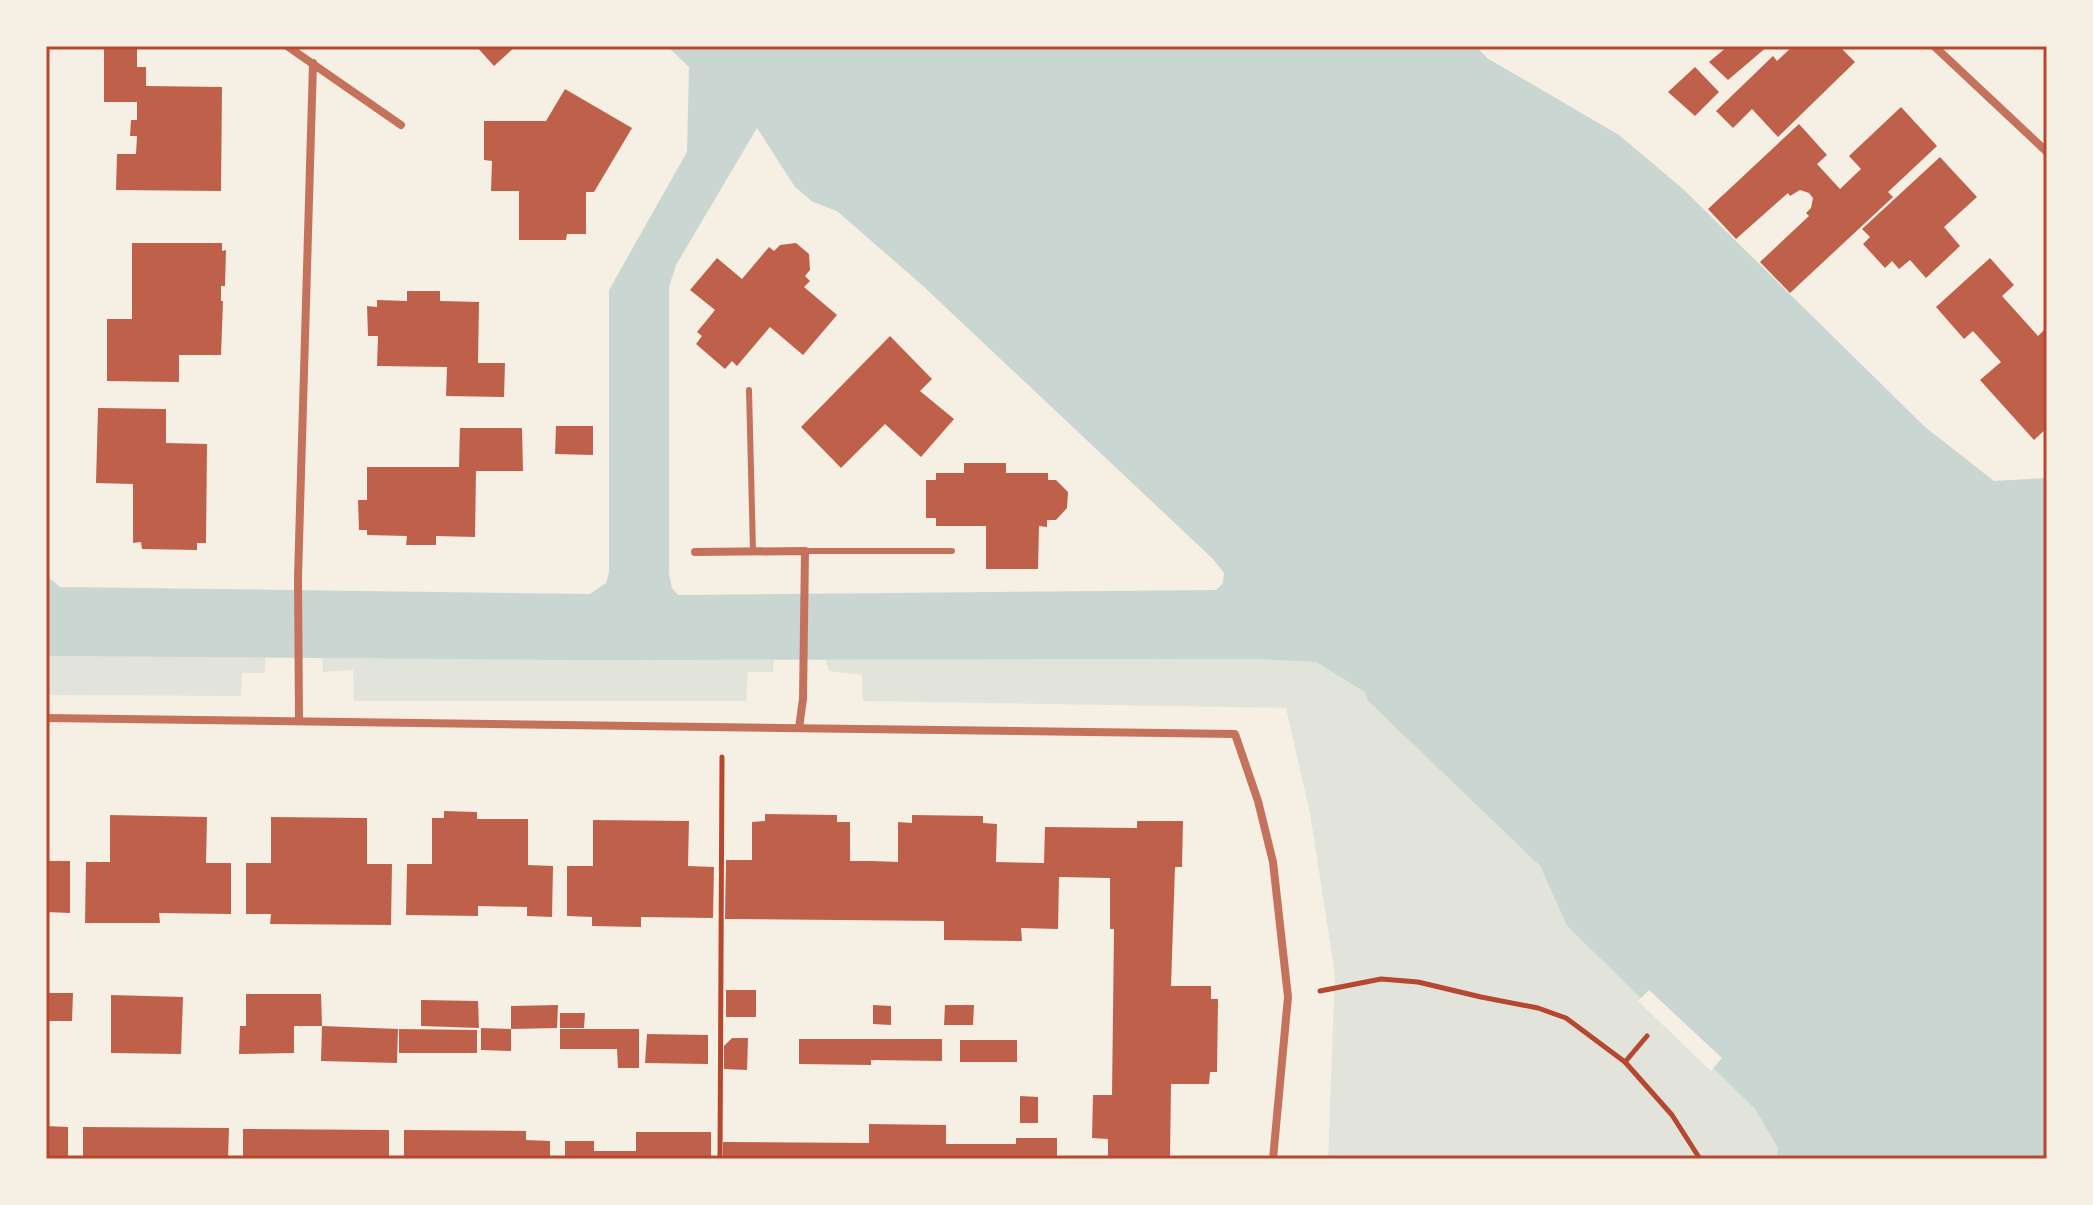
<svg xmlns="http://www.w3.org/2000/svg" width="2093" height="1205" viewBox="0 0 2093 1205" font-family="Rubik,sans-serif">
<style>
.green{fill:#e2e4dc}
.water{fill:#c9d6d2;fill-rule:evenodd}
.pier{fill:#f6efe4}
.building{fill:#bf614a}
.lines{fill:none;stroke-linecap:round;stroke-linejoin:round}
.path{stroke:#b5482f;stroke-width:5}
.service{stroke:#c5725c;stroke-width:6}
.minor{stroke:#c5725c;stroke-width:8}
.neatline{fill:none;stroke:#b5482f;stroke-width:3}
</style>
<rect width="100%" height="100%" fill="#f6efe4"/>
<g class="green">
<path d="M 46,656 L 265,657 L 265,673 L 242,673 L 241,696 L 46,695 Z"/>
<path d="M 322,658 L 774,660 L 773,672 L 748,672 L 746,701 L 354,701 L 353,670 L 323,672 Z"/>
<path d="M 825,659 L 1257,659 L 1316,662 L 1366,692 L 1368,701 L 1540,866 L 1567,926 L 1755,1109 L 1778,1148 L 1776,1159 L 1328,1159 L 1335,974 L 1310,813 L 1286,708 L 863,701 L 862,675 L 829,671 Z"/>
</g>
<path class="water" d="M 667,46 L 1476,46 L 1487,58 L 1619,135 L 1683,189 L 1925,427 L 1994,481 L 2047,478 L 2047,1159 L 1776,1159 L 1778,1148 L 1755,1109 L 1567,926 L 1540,866 L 1368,701 L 1365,692 L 1316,662 L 1257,659 L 585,660 L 46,656 L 46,570 L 49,578 L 60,587 L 590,594 L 606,583 L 609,573 L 609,290 L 687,152 L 689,67 ZM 757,128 L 795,187 L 813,202 L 837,211 L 922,285 L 1213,559 L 1224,573 L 1223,583 L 1216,590 L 678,595 L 672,588 L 669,574 L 669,287 L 676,265 Z"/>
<path class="pier" d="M 1649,990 L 1722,1058 L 1711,1071 L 1638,1001 Z"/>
<g class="building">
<path d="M 104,46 L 137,46 L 137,67 L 146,67 L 146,86 L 222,87 L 221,191 L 116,190 L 117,154 L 136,154 L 137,136 L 130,136 L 131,120 L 137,120 L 137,102 L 104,102 Z"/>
<path d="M 476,46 L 516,46 L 494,66 Z"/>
<path d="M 1728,46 L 1768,46 L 1728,80 L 1709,62 Z"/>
<path d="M 1793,46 L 1839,46 L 1855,62 L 1778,137 L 1752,109 L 1733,128 L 1716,111 L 1773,56 L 1777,61 Z"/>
<path d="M 1695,67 L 1719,92 L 1695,116 L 1668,92 Z"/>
<path d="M 565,89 L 632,128 L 594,192 L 586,192 L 586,234 L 567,234 L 566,240 L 519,240 L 519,191 L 491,191 L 492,161 L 484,160 L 484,121 L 546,121 Z"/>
<path d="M 1901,107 L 1937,146 L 1888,192 L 1893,197 L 1790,293 L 1760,262 L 1809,216 L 1806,213 L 1811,208 L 1813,198 L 1809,193 L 1800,190 L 1790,196 L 1788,193 L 1736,239 L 1708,209 L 1799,124 L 1827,155 L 1817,164 L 1840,189 L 1861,169 L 1849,156 Z"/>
<path d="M 1940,157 L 1977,197 L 1944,227 L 1960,246 L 1926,278 L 1910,260 L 1899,269 L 1892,261 L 1885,268 L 1863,244 L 1870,237 L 1862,229 Z"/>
<path d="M 132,243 L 222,243 L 222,251 L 226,250 L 225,286 L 221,286 L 221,301 L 223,301 L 221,355 L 179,355 L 179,382 L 107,381 L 107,319 L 132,319 Z"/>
<path d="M 796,243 L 809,254 L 810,270 L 805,276 L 810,281 L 804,287 L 837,315 L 803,355 L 770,327 L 737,366 L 732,361 L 725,369 L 696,344 L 702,336 L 697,332 L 715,310 L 690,290 L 717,258 L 742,279 L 769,247 L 774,251 L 780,245 Z"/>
<path d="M 1990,258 L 2014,285 L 2002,296 L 2038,336 L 2047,327 L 2047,428 L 2034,440 L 1980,380 L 2001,362 L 1973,331 L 1964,339 L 1936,307 Z"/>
<path d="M 407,291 L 440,291 L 440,301 L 479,302 L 478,363 L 505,363 L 504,397 L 446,396 L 447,367 L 377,366 L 378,336 L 368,336 L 367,306 L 377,307 L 377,300 L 407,301 Z"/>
<path d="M 890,336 L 932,379 L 920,391 L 954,419 L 921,457 L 885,424 L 841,468 L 801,427 Z"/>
<path d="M 98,408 L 166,409 L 166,443 L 207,444 L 206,543 L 197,543 L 197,550 L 142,549 L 141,542 L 133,543 L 133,484 L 96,483 Z"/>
<path d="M 556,426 L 593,426 L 593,455 L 555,454 Z"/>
<path d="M 460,428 L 522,428 L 523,471 L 476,471 L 475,537 L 436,536 L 436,545 L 406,545 L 407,536 L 367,535 L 367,530 L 359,530 L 358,500 L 367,500 L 367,467 L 459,467 Z"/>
<path d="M 964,463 L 1006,463 L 1006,473 L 1048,473 L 1048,480 L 1056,480 L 1068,492 L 1067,508 L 1056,520 L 1047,520 L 1047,527 L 1039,526 L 1038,569 L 986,569 L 986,526 L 936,526 L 936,518 L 926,518 L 926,480 L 936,480 L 936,473 L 964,473 Z"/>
<path d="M 444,811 L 477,812 L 477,819 L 528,819 L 528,865 L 553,866 L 552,917 L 527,916 L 527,907 L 478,906 L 478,916 L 406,915 L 407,864 L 432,864 L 432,818 L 444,818 Z"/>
<path d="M 765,814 L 837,815 L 837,822 L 850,822 L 850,861 L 873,861 L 898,862 L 898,822 L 912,823 L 912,815 L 983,816 L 983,823 L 997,824 L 996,862 L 1044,863 L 1045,827 L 1137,828 L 1137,821 L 1183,821 L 1182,867 L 1175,867 L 1171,986 L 1211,986 L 1211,999 L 1218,999 L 1217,1072 L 1210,1072 L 1209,1084 L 1171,1084 L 1170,1159 L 1108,1159 L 1108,1139 L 1092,1138 L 1093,1095 L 1112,1095 L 1114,929 L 1110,929 L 1110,878 L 1059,877 L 1058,929 L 1021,928 L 1022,941 L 944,940 L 944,921 L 725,919 L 726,860 L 752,860 L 752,822 L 765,821 Z"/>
<path d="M 110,815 L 207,817 L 206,863 L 231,863 L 231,914 L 159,913 L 160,923 L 85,923 L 86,862 L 110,862 Z"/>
<path d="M 271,817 L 367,818 L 367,864 L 392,864 L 391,925 L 270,924 L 271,914 L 246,914 L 246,863 L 271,863 Z"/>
<path d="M 593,820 L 689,821 L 688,866 L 714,867 L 713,918 L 641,917 L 641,927 L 592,926 L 592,917 L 567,916 L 567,866 L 593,866 Z"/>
<path d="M 46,861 L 70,861 L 70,913 L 46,912 Z"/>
<rect x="726" y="990" width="30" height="27"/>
<path d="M 49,993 L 73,993 L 72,1021 L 49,1021 Z"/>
<path d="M 246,994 L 321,994 L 322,1026 L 294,1026 L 294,1053 L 239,1054 L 240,1026 L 246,1026 Z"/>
<path d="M 111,995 L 183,997 L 181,1054 L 111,1053 Z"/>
<path d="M 421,1000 L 478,1001 L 479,1028 L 421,1026 Z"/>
<path d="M 558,1005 L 557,1028 L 511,1029 L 511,1006 Z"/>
<path d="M 873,1005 L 891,1006 L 891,1025 L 873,1024 Z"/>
<path d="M 945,1005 L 974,1005 L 973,1025 L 944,1025 Z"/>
<path d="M 560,1013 L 585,1013 L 584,1028 L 560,1028 Z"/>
<path d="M 322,1026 L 398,1029 L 397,1063 L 321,1061 Z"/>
<path d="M 481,1028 L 511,1029 L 511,1051 L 481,1050 Z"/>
<path d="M 399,1029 L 477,1030 L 477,1053 L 399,1053 Z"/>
<path d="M 560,1029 L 639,1029 L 639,1068 L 618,1068 L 617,1049 L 560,1049 Z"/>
<path d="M 647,1034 L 708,1035 L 708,1064 L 645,1063 Z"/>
<path d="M 732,1038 L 748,1038 L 747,1070 L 724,1069 L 724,1046 Z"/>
<path d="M 799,1039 L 942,1039 L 942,1061 L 871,1060 L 871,1065 L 799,1064 Z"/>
<rect x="960" y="1040" width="57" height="22"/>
<path d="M 1020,1096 L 1038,1097 L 1038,1123 L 1020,1123 Z"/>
<path d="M 869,1124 L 946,1125 L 946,1144 L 1016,1144 L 1016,1138 L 1057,1138 L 1057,1159 L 723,1159 L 723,1142 L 869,1143 Z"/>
<path d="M 46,1126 L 68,1127 L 68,1159 L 46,1159 Z"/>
<path d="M 83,1127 L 229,1128 L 228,1159 L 83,1159 Z"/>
<path d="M 243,1129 L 389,1130 L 389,1159 L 243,1159 Z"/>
<path d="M 404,1130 L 526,1131 L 526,1140 L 550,1141 L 550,1159 L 404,1159 Z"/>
<path d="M 636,1132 L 711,1132 L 711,1159 L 565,1159 L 565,1141 L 594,1141 L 594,1151 L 636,1151 Z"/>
</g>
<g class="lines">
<g class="path">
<path d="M 1320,991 L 1381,979 L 1418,982 L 1481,997 L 1538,1008 L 1566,1018 L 1625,1062 L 1647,1036"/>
<path d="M 1625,1062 L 1672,1115 L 1700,1159"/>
<path d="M 720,1159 L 722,757"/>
</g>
<g class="service">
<path d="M 749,390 L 753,551"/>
<path d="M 805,551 L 952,551"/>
</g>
<g class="minor">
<path d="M 287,46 L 401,125"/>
<path d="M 1934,46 L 2047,152"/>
<path d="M 695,552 L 805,551 L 803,699 L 799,728"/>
<path d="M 46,718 L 1235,734 L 1258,801 L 1273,862 L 1288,997 L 1273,1159"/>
<path d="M 299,721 L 298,577 L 313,63"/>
</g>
</g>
<rect width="2093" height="1205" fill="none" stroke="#f6efe4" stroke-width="96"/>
<rect x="48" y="48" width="1997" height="1109" class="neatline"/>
</svg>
